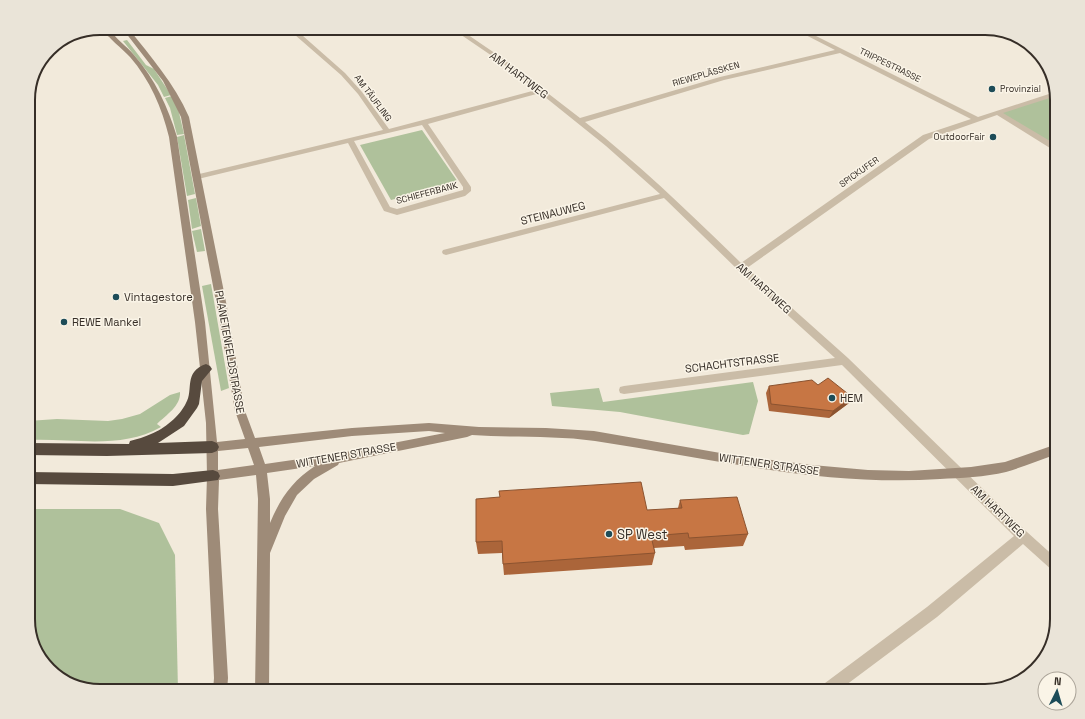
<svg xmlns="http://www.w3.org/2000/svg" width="1085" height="719" viewBox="0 0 1085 719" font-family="'Space Grotesk',sans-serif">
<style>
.green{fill:#afc19b}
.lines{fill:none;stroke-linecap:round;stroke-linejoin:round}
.street{fill:#cabca7;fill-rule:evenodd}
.secondary{fill:#9e8b78;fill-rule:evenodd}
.highway{fill:#574a3e;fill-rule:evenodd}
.wall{fill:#ab653a}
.shaded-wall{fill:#8b5330}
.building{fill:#c77644;stroke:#8b5330}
.poi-dot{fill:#1d4c58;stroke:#faf4e7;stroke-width:1.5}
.labels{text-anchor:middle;stroke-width:3;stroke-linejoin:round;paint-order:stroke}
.far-street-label{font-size:9px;fill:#362e27;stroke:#faf4e7}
.far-poi-label{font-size:9px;fill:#362e27;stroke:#faf4e7;text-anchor:start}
.street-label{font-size:11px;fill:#362e27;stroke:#faf4e7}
.poi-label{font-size:11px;fill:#362e27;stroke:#faf4e7;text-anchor:start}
.near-poi-label{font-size:13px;fill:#362e27;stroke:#faf4e7;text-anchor:start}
.rim{fill:none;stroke:#362e27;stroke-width:2}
</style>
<rect width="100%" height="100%" fill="#f2eadb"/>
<g class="green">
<path d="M 127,40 L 146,65 L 154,69 L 171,95 L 164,97 L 158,85 L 123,41 Z"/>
<path d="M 1056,94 L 1057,100 L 1057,146 L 998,112 Z"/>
<path d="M 172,96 L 177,104 L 184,134 L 177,135 L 170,108 L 165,98 Z"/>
<path d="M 422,130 L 458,182 L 391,200 L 360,145 Z"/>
<path d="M 184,135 L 195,194 L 187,196 L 177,137 Z"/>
<path d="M 196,198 L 201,226 L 192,229 L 188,200 Z"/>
<path d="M 201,229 L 205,251 L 197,252 L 192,231 Z"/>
<path d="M 211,284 L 229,388 L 221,391 L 202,286 Z"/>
<path d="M 753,382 L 758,401 L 749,434 L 743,435 L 620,412 L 552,406 L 550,393 L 599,388 L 603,402 Z"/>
<path d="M 180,392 C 181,406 166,415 157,424 L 161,427 C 121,450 73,438 28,440 L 28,421 L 57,419 L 108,421 L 122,419 L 140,414 L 170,395 Z"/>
<path d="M 28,509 L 120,509 L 159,523 L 175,555 L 178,691 L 100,691 L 60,679 L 38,655 L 28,624 Z"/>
</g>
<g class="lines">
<g class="street">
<path d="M 133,28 L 144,28 L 109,37 L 106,35 Z"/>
<path d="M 287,28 L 294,28 L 345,73 L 362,92 L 389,129 L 536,90 L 498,60 L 451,28 L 458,28 L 502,58 L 580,118 L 720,77 L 835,50 L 792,28 L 800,28 L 978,117 L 1055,92 L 1056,96 L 1003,113 L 1055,144 L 1057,144 L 1057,148 L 1050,148 L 997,115 L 929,139 L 747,268 L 848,358 L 1027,532 L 1057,559 L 1057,573 L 1053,571 L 1023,544 L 937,617 L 838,691 L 819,691 L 821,686 L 927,607 L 1014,536 L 842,365 L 624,394 L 620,393 L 619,390 L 620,387 L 624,386 L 835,358 L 738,270 L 664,198 L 446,255 L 443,254 L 442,252 L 443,250 L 660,194 L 606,146 L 540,93 L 428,124 L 471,187 L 471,191 L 465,196 L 397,215 L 384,211 L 348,143 L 198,179 L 195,179 L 195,175 L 383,130 L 358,94 L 341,75 ZM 840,53 L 971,119 L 923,135 L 741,263 C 691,214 640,165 585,122 L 724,80 ZM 422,125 L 463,187 L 463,190 L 397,209 L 390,207 L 354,141 Z"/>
<path d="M 1017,38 L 1025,40 L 1027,43 Z"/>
</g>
<path class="secondary" d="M 103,28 L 109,28 C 115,39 127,46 134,55 C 155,79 168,107 177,137 L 205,322 L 217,442 L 245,439 L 235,411 L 217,307 L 181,117 L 163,81 L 122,28 L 128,28 C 151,57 174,83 189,117 L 227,307 L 245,411 L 255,438 L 352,428 L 429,423 L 479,427 L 546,428 L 594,431 L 732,455 L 812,465 L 868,470 L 909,471 L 971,467 L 1005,462 L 1057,444 L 1057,454 C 1040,460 1023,467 1006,472 C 985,477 961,478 940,479 C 823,487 710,458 595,441 C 554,435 513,438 472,435 L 467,437 L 339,463 L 338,465 L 314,479 L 297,495 L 285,516 L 270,553 L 269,691 L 255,691 L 258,499 L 256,475 L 219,480 L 218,509 L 228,678 L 227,691 L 213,691 L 214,678 L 206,509 L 207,476 L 206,423 L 195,322 L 169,137 C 162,108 150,80 130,57 C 121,47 109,40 103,28 ZM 429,431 L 445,433 L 341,453 L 265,464 L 259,447 L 352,436 ZM 248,448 L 254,465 L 218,470 L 218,451 ZM 315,466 C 292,481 280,499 270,523 L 270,499 L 267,473 Z"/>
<g class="highway">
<path d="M 206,364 L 210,366 L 212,369 L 202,381 L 199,404 L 197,408 L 184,426 L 158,443 L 212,441 L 217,443 L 219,447 L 217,451 L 212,453 L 107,456 L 28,455 L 28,443 L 129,444 L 130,441 C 137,439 145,437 151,434 C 164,429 180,416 186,403 C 194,390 183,372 206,364 Z"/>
<path d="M 213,470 L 218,472 L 220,476 L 218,480 L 173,486 L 28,484 L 28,472 L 173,474 Z"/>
</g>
</g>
<g class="wall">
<path d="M 818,385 L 852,397 L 849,403 L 829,418 L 769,411 L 766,393 L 769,386 Z"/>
<path d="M 680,500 L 748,534 L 743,546 L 685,550 L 684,546 L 654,548 L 655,553 L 652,565 L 504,575 L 502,553 L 478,554 L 476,542 L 678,508 Z"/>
</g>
<path class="shaded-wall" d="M 852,397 L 849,403 L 829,418 L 833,411 Z"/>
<g class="building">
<path d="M 828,378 L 852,397 L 833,411 L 771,404 L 769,386 L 812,380 L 818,385 Z"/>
<path d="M 641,482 L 647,510 L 682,508 L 680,500 L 737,497 L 748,534 L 689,538 L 688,533 L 651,536 L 655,553 L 503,564 L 502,541 L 476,542 L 476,499 L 500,497 L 499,491 Z"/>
</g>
<g class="poi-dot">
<circle cx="992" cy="89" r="4"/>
<circle cx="993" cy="137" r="4"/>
<circle cx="116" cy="297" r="4"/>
<circle cx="64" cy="322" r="4"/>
<circle cx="832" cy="398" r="4"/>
<circle cx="609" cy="534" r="4"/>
</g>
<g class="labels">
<g class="far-street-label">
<text transform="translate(890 65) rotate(26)" y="3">TRIPPESTRASSE</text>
<text transform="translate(706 74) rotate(-16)" y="3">RIEWEPLÄSSKEN</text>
<text transform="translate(373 98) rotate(53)" y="3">AM TÄUFLING</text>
<text transform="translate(859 172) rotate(-35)" y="3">SPICKUFER</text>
<text transform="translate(427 193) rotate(-15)" y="3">SCHIEFERBANK</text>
</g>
<g class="far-poi-label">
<text x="1000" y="92">Provinzial</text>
<text x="985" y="140" text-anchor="end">OutdoorFair</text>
</g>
<g class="street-label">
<text transform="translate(519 75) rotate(37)" y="4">AM HARTWEG</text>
<text transform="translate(553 213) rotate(-14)" y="4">STEINAUWEG</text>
<text transform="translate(764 288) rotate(42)" y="4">AM HARTWEG</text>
<text transform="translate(230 352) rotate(80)" y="4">PLANETENFELDSTRASSE</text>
<text transform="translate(732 363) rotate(-7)" y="4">SCHACHTSTRASSE</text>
<text transform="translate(346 455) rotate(-10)" y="4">WITTENER STRASSE</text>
<text transform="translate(769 464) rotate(8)" y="4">WITTENER STRASSE</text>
<text transform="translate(998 511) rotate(44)" y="4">AM HARTWEG</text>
</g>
<g class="poi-label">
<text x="124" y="301">Vintagestore</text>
<text x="72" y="326">REWE Mankel</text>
<text x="840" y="402">HEM</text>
</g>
<g class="near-poi-label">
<text x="617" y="539">SP West</text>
</g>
</g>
<path d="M0 0H1085V719H0ZM100 35H985A65 65 0 0 1 1050 100V619A65 65 0 0 1 985 684H100A65 65 0 0 1 35 619V100A65 65 0 0 1 100 35Z" fill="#eae4d8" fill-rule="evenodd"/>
<path class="rim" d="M100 35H985A65 65 0 0 1 1050 100V619A65 65 0 0 1 985 684H100A65 65 0 0 1 35 619V100A65 65 0 0 1 100 35Z"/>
<g transform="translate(1057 691) rotate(5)"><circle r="19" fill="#faf4e7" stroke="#aca59a"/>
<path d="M0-3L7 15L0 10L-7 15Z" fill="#1d4c58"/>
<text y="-6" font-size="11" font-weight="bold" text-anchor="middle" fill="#362e27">N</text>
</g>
</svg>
